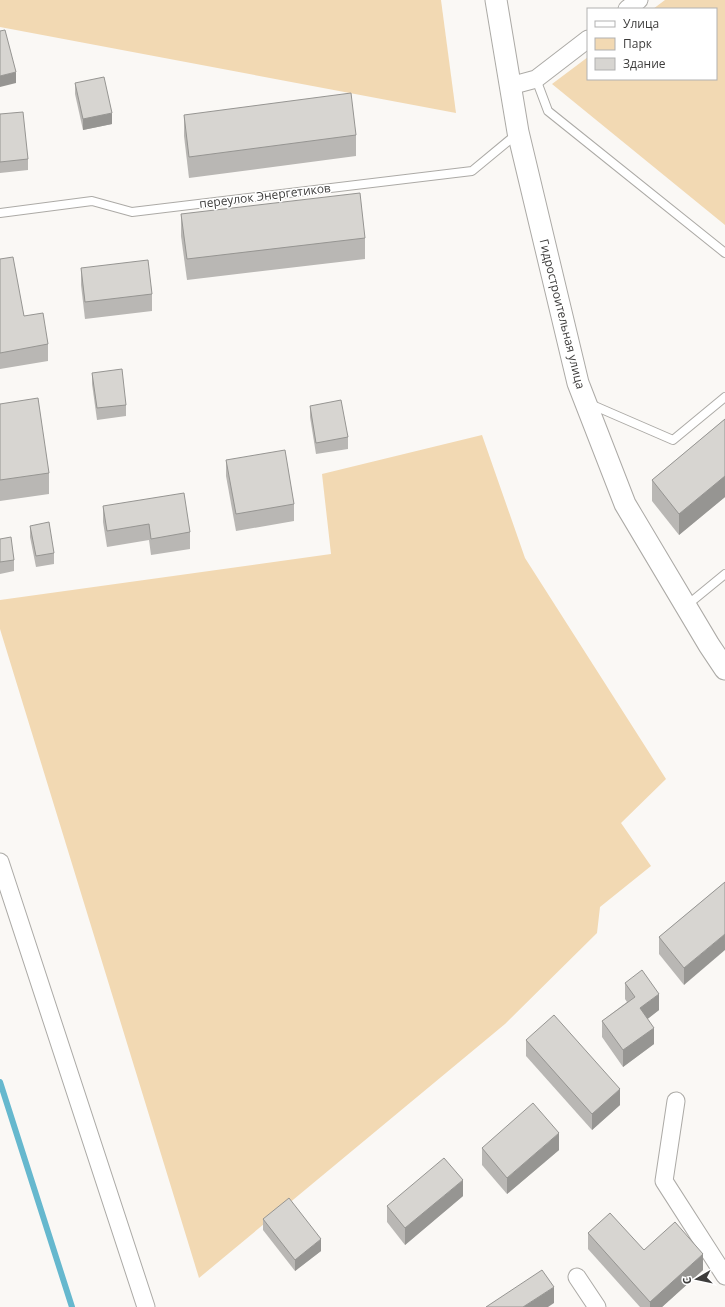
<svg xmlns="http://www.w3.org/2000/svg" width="725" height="1307" viewBox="0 0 725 1307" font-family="'Open Sans',sans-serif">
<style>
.green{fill:#f2d9b3}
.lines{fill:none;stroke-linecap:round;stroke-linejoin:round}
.stream{stroke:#66b8ce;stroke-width:6}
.service-casing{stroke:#acaaa6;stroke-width:10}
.minor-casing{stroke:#acaaa6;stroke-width:19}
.tertiary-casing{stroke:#acaaa6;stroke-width:23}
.service{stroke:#fff;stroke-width:8}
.minor{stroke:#fff;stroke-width:17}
.tertiary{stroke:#fff;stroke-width:21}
.wall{fill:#b9b7b4}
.shaded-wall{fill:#969592}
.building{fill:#d7d5d1;stroke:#969592}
.labels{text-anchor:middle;stroke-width:3;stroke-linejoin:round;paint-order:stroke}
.street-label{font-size:12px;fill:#3d3c3b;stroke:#fff}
</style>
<rect width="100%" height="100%" fill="#faf8f5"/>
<g class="green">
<path d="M 0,0 L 441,0 L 456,113 L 0,27 Z"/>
<path d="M 665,0 L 725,0 L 725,225 L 552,84 L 588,57 L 588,79 L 716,79 L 716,9 L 653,9 Z"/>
<path d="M 482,435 L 525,558 L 666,779 L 621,823 L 651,866 L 600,907 L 597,933 L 505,1024 L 199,1278 L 0,629 L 0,600 L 331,554 L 322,474 Z"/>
</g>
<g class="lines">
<path class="stream" d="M 0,1082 L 72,1307"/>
<g class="service-casing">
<g id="service">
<path d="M 536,79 L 548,111 L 725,253"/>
<path d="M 0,213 L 92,201 L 132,212 L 472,171 L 518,133"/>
<path d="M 590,404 L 673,440 L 725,397"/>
<path d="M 686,606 L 725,574"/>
</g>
</g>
<g class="minor-casing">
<g id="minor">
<path d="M 627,9 L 639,0"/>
<path d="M 510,86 L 536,79 L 588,39"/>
<path d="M 0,862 L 146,1307"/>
<path d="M 676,1101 L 664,1181 L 725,1276"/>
<path d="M 577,1277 L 597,1307"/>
</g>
</g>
<g class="tertiary-casing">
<path id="tertiary" d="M 496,0 L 518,132 L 578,383 L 625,504 L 709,645 L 725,669"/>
</g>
<use href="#service" class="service"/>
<use href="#minor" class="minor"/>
<use href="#tertiary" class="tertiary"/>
</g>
<g class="wall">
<path d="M 75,83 L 112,124 L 83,130 L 75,94 Z"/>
<path d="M 0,114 L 28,159 L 28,170 L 0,173 Z"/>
<path d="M 184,115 L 356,135 L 356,156 L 189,178 L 184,136 Z"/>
<path d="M 181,214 L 365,238 L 365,259 L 187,280 L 181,236 Z"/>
<path d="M 0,259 L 24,316 L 48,344 L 48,361 L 0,369 Z"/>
<path d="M 81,268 L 152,294 L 152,311 L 85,319 L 81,285 Z"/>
<path d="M 92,373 L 126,405 L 126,416 L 97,420 L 92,384 Z"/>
<path d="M 0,404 L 49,473 L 49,494 L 0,501 Z"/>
<path d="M 310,406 L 348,437 L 348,449 L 316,454 L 310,417 Z"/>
<path d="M 725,419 L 725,497 L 679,535 L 652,501 L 652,480 Z"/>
<path d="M 226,460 L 294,504 L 294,521 L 236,531 L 226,476 Z"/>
<path d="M 103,506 L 190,532 L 190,549 L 151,555 L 149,540 L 107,547 L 103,522 Z"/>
<path d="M 30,526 L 54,553 L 54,564 L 36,567 L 30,537 Z"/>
<path d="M 0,539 L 14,560 L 14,571 L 0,574 Z"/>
<path d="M 725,882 L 684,985 L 659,954 L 659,937 Z"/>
<path d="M 625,983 L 659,1010 L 647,1019 L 654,1044 L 623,1067 L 602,1037 L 602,1021 L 627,1002 L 625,999 Z"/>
<path d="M 526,1040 L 620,1105 L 592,1130 L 526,1056 Z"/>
<path d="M 482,1148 L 559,1150 L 507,1194 L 482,1165 Z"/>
<path d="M 463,1196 L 405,1245 L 387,1222 L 387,1206 Z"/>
<path d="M 263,1219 L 321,1251 L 295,1271 L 263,1230 Z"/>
<path d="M 588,1233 L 644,1250 L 703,1270 L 662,1307 L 640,1307 L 588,1249 Z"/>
</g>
<g class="shaded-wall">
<path d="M 16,72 L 16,83 L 0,87 L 0,76 Z"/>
<path d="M 112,113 L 112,124 L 83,130 L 83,119 Z"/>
<path d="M 725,476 L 725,497 L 679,535 L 679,514 Z"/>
<path d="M 725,934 L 725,950 L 684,985 L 684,968 Z"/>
<path d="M 659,994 L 659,1010 L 640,1025 L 640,1008 Z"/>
<path d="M 654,1028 L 654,1044 L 623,1067 L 623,1050 Z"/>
<path d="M 620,1089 L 620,1105 L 592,1130 L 592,1114 Z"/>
<path d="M 559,1133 L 559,1150 L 507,1194 L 507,1178 Z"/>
<path d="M 463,1180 L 463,1196 L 405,1245 L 405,1228 Z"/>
<path d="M 321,1239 L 321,1251 L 295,1271 L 295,1260 Z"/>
<path d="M 703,1254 L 703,1270 L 662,1307 L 650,1307 L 650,1302 Z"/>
<path d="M 554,1287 L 554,1303 L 548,1307 L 523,1307 Z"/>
</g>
<g class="building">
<path d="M 5,30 L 16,72 L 0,76 L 0,31 Z"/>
<path d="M 104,77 L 112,113 L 83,119 L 75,83 Z"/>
<path d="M 351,93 L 356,135 L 189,157 L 184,115 Z"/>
<path d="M 23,112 L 28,159 L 0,162 L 0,114 Z"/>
<path d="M 360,193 L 365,238 L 187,259 L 181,214 Z"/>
<path d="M 13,257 L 24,316 L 43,313 L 48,344 L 0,353 L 0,259 Z"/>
<path d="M 148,260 L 152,294 L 85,302 L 81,268 Z"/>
<path d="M 122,369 L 126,405 L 97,408 L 92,373 Z"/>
<path d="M 38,398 L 49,473 L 0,480 L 0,404 Z"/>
<path d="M 341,400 L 348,437 L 316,443 L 310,406 Z"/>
<path d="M 725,419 L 725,476 L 679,514 L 652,480 Z"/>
<path d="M 285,450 L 294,504 L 236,514 L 226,460 Z"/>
<path d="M 184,493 L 190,532 L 151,539 L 149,524 L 107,531 L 103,506 Z"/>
<path d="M 49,522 L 54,553 L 36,556 L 30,526 Z"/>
<path d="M 11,537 L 14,560 L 0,562 L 0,539 Z"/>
<path d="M 725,882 L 725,934 L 684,968 L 659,937 Z"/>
<path d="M 642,970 L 659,994 L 640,1008 L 654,1028 L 623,1050 L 602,1021 L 635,997 L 625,983 Z"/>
<path d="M 554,1015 L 620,1089 L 592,1114 L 526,1040 Z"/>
<path d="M 533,1103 L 559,1133 L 507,1178 L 482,1148 Z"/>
<path d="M 444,1158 L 463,1180 L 405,1228 L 387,1206 Z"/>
<path d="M 289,1198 L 321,1239 L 295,1260 L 263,1219 Z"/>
<path d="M 610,1213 L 644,1250 L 675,1222 L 703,1254 L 650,1302 L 588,1233 Z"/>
<path d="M 542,1270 L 554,1287 L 523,1307 L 486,1307 Z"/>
</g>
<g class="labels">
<g class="street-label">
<text transform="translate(265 196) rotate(-7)" y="4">переулок Энергетиков</text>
<text transform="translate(562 314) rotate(76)" y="4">Гидростроительная улица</text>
</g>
</g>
<rect x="587" y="8" width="130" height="72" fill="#ffffff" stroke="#b1b1b1"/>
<rect x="595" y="21" width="20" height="6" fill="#ffffff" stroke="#b1b1b1"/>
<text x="623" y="28" font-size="12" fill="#3d3c3b">Улица</text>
<rect x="595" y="38" width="20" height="12" fill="#f2d9b3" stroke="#b1b1b1"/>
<text x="623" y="48" font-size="12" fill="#3d3c3b">Парк</text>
<rect x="595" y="58" width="20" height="12" fill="#d7d5d1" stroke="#b1b1b1"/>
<text x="623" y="68" font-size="12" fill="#3d3c3b">Здание</text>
<g transform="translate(697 1279) rotate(261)" stroke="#ffffff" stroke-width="3" paint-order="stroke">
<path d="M0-3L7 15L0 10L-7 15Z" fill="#3d3c3b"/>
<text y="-6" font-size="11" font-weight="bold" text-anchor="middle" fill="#3d3c3b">С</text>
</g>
</svg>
